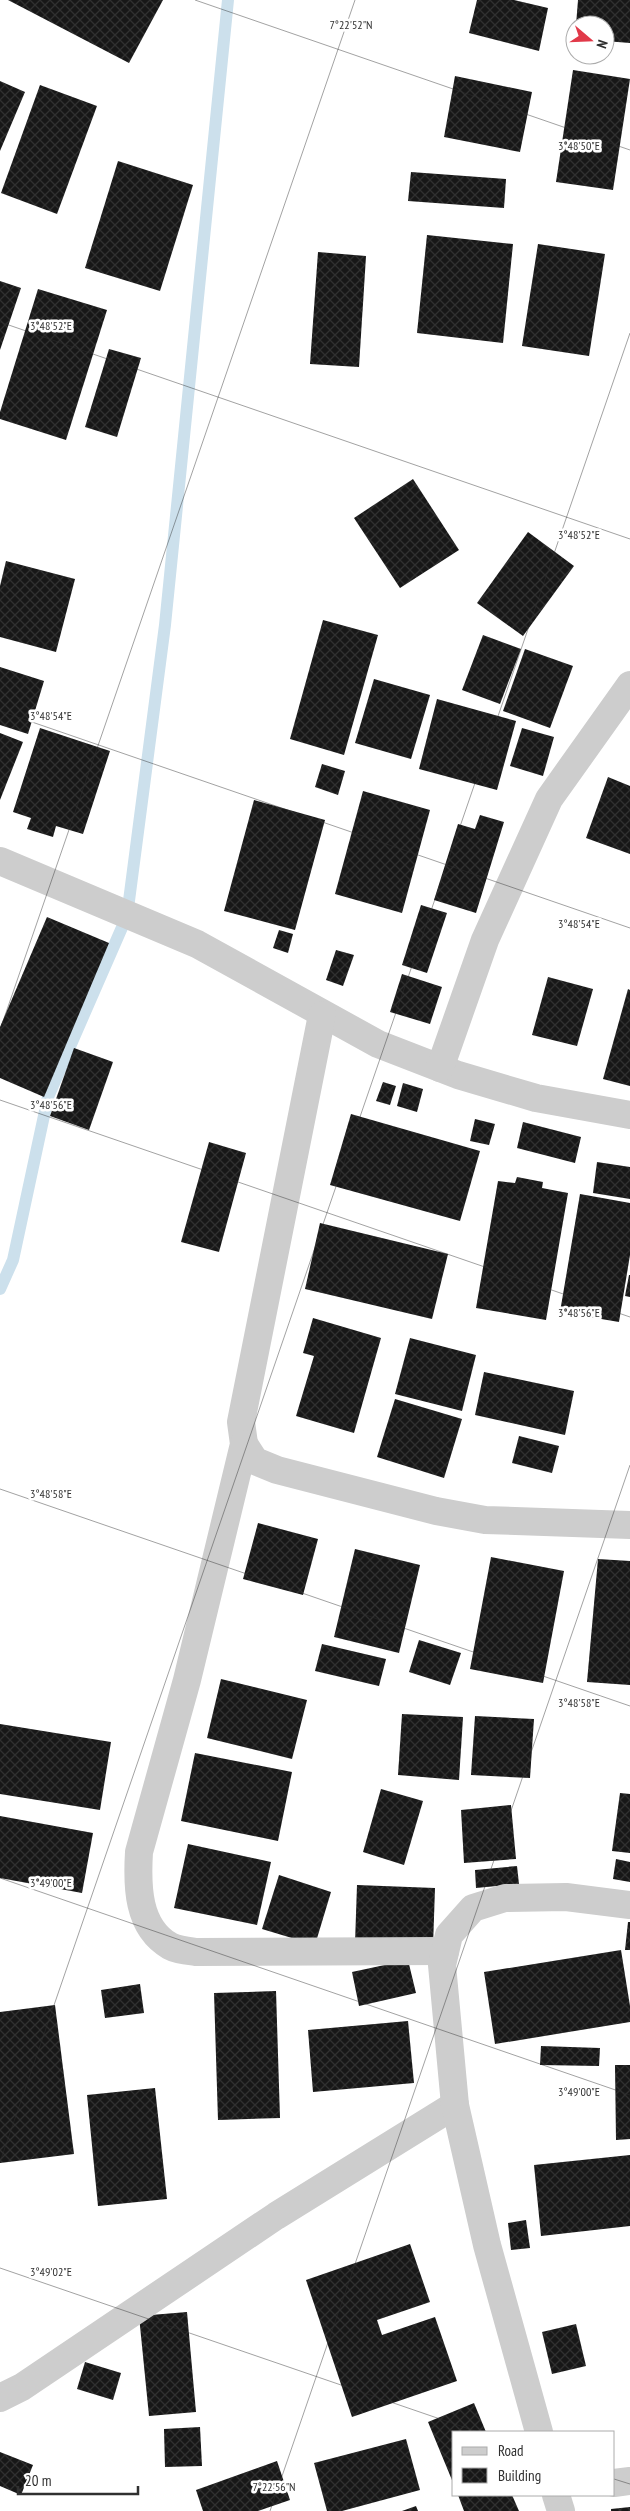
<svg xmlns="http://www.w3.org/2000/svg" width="630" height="2511" viewBox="0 0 630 2511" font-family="'PT Sans Narrow',sans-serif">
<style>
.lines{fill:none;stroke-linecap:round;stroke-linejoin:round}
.stream{stroke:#cce0ec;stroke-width:12}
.building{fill:url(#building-cross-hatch)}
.minor{stroke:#cdcdcd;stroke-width:28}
.ticks{fill:none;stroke:#303030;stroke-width:1;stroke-opacity:0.45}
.ticks-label{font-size:12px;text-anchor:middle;fill:#303030;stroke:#fff;stroke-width:5;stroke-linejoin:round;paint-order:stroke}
</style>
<defs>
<pattern id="building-cross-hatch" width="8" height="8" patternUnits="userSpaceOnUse" patternTransform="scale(1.25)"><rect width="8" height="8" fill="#171717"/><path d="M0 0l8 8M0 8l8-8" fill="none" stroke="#303030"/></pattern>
</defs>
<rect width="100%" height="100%" fill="#fff"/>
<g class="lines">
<path class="stream" d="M 0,1289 L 13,1260 L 48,1097 L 127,916 L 165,625 L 228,0"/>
</g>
<g class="building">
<path d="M 8,0 L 163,0 L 129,63 Z"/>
<path d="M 477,0 L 514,0 L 548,8 L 539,51 L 469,33 Z"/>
<path d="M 578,0 L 630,0 L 630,43 L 605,41 L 605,25 L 576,25 Z"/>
<path d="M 573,70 L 630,79 L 613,190 L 556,182 Z"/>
<path d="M 455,76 L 532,92 L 520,152 L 444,137 Z"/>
<path d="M 0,81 L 25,92 L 0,151 Z"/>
<path d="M 40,85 L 97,106 L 57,214 L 1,193 Z"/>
<path d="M 118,161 L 193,185 L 160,291 L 85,268 Z"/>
<path d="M 411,172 L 506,179 L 504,208 L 408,201 Z"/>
<path d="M 427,235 L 513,244 L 503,343 L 417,333 Z"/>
<path d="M 538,244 L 605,254 L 589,356 L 522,346 Z"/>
<path d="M 318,252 L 366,256 L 359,367 L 310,364 Z"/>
<path d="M 0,281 L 21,288 L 0,350 Z"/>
<path d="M 38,289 L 107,310 L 66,440 L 0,419 L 0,412 Z"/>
<path d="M 109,349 L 141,358 L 117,437 L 85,427 Z"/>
<path d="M 413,479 L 459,550 L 400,588 L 354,518 Z"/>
<path d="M 528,532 L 574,566 L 523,636 L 477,603 Z"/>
<path d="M 6,561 L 75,579 L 56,652 L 0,637 L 0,586 Z"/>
<path d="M 323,620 L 378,635 L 344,755 L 290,739 Z"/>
<path d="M 483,635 L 521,649 L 500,704 L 462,690 Z"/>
<path d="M 525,649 L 573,666 L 550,728 L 503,711 Z"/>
<path d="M 0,667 L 44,681 L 28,734 L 0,725 Z"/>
<path d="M 374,679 L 430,695 L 411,759 L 355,743 Z"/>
<path d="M 437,699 L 516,721 L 497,790 L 419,769 Z"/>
<path d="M 40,728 L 110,751 L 83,834 L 56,826 L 53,837 L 27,829 L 31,818 L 13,812 Z"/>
<path d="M 522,728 L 554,737 L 543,776 L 510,766 Z"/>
<path d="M 0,733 L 23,742 L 0,800 Z"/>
<path d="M 322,764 L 345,771 L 338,795 L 315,787 Z"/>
<path d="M 608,777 L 630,786 L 630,854 L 586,838 Z"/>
<path d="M 363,791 L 430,810 L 402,913 L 335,894 Z"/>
<path d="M 254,800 L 325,820 L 295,930 L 224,911 Z"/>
<path d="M 480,815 L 504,822 L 476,913 L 434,900 L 458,824 L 475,829 Z"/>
<path d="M 421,905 L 447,913 L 427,973 L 402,965 Z"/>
<path d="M 47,917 L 109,943 L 44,1097 L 0,1078 L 0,1027 Z"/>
<path d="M 279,930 L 293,934 L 288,953 L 273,948 Z"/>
<path d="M 336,950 L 354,955 L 343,986 L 326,980 Z"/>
<path d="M 402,974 L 442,987 L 430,1024 L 390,1012 Z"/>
<path d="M 548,977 L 593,989 L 577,1046 L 532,1035 Z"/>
<path d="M 628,989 L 630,990 L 630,1086 L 603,1079 Z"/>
<path d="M 74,1048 L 113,1062 L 89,1130 L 50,1116 Z"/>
<path d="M 383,1082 L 396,1086 L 390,1105 L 376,1101 Z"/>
<path d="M 403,1083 L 423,1089 L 417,1112 L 397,1106 Z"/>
<path d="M 351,1114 L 480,1151 L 460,1221 L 330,1185 Z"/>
<path d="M 475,1119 L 495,1124 L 489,1145 L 470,1141 Z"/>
<path d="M 523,1122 L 581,1137 L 575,1163 L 517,1148 Z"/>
<path d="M 209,1142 L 246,1153 L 219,1252 L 181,1242 Z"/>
<path d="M 597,1162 L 630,1167 L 630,1199 L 593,1193 Z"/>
<path d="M 517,1177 L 543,1182 L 542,1188 L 568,1193 L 546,1320 L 476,1308 L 498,1181 L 515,1183 Z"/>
<path d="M 580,1194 L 630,1203 L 630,1255 L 619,1322 L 560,1312 Z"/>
<path d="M 320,1223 L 448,1254 L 432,1319 L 305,1289 Z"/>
<path d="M 629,1275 L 630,1275 L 630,1297 L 625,1296 Z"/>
<path d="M 313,1318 L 381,1338 L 354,1433 L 296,1416 L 314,1356 L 303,1353 Z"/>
<path d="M 410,1338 L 476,1355 L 462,1411 L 395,1394 Z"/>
<path d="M 484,1372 L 574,1391 L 565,1435 L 475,1415 Z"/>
<path d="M 395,1399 L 462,1419 L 444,1478 L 377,1457 Z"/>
<path d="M 519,1436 L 559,1446 L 552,1473 L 512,1463 Z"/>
<path d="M 258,1523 L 318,1539 L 303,1595 L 243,1579 Z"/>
<path d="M 355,1549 L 420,1565 L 399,1653 L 334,1637 Z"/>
<path d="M 491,1557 L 564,1571 L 543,1683 L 470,1669 Z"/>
<path d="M 598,1559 L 630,1561 L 630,1685 L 587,1682 Z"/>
<path d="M 419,1640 L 461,1653 L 450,1685 L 409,1672 Z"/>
<path d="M 322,1644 L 386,1659 L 379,1686 L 315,1671 Z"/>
<path d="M 221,1679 L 307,1700 L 292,1759 L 207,1738 Z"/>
<path d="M 402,1714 L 463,1717 L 459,1780 L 398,1775 Z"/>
<path d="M 475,1716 L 534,1719 L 530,1778 L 471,1775 Z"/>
<path d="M 0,1724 L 111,1742 L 100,1810 L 0,1794 Z"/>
<path d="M 195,1753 L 292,1772 L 278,1841 L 181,1821 Z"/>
<path d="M 381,1789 L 423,1801 L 404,1865 L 363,1852 Z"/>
<path d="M 620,1793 L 630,1794 L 630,1853 L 612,1851 Z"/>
<path d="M 511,1805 L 516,1859 L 464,1863 L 461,1810 Z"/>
<path d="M 0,1816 L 93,1833 L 82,1893 L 0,1878 Z"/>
<path d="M 188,1844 L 271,1862 L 257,1925 L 174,1908 Z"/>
<path d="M 616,1859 L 630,1862 L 630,1882 L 613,1879 Z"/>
<path d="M 517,1866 L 519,1884 L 476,1888 L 475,1870 Z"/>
<path d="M 279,1875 L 331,1892 L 315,1945 L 262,1929 Z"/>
<path d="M 357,1885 L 435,1888 L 433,1947 L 355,1943 Z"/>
<path d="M 628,1922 L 630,1922 L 630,1950 L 625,1950 Z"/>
<path d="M 621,1950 L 630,2006 L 630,2022 L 495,2044 L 484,1972 Z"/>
<path d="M 408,1960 L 416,1993 L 359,2006 L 352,1972 Z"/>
<path d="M 140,1984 L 144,2013 L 105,2018 L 101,1990 Z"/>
<path d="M 276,1991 L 280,2118 L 218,2120 L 214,1993 Z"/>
<path d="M 55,2005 L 74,2154 L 0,2163 L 0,2012 Z"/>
<path d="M 408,2021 L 414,2083 L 313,2092 L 308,2030 Z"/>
<path d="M 541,2046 L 600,2048 L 599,2066 L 540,2065 Z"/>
<path d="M 615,2065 L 630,2065 L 630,2139 L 616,2140 Z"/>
<path d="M 155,2088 L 167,2199 L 98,2206 L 87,2095 Z"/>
<path d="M 630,2155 L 630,2226 L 541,2236 L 534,2165 Z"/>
<path d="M 526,2220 L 530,2248 L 511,2250 L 508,2223 Z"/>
<path d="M 410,2244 L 430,2302 L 377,2320 L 382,2335 L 435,2317 L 457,2381 L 352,2417 L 306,2280 Z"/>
<path d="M 187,2312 L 196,2412 L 149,2416 L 139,2316 Z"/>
<path d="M 576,2324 L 586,2366 L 552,2374 L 542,2332 Z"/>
<path d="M 85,2362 L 121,2373 L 113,2400 L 77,2389 Z"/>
<path d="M 474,2403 L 486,2432 L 454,2432 L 454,2485 L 428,2422 Z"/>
<path d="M 200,2427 L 202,2466 L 165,2467 L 164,2429 Z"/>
<path d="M 406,2439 L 420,2490 L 342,2511 L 327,2511 L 314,2463 Z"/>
<path d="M 0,2452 L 33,2465 L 21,2495 L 0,2486 Z"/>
<path d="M 277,2461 L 290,2500 L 258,2511 L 203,2511 L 196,2490 Z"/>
<path d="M 458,2495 L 512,2495 L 519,2511 L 464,2511 Z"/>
<path d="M 416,2506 L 418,2511 L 402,2511 Z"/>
<path d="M 630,2507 L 630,2511 L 611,2511 L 611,2509 Z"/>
</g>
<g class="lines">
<g class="minor">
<path d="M 0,861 L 197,944 L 378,1044 L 458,1075 L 536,1098 L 630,1115"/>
<path d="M 322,1015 L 241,1422 L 244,1444 L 187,1680 L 139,1852 C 137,1885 137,1927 170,1946 C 177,1950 188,1951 196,1952 L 445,1951"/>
<path d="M 440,1068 L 485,940 L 549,799 L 630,685"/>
<path d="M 244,1444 L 255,1461 L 277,1470 L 436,1511 L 485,1520 L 630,1525"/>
<path d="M 0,2398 L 22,2387 L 276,2216 L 455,2105"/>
<path d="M 539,2432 L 487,2245 L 455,2105 L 442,1965 L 449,1935 L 473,1908 L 505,1898 L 566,1897 L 630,1905"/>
<path d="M 614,2483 L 630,2481"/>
<path d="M 556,2495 L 561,2511"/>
</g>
</g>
<path class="ticks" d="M 195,0 L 630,150M 0,322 L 630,539M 0,711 L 630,928M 0,1030 L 355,0M 0,1100 L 630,1317M 0,1489 L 630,1706M 0,1878 L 630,2095M 0,2162 L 630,333M 0,2268 L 478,2432M 614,2479 L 630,2484M 270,2511 L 630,1465"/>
<g class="ticks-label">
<text x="351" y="29">7°22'52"N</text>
<text x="579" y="150">3°48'50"E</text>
<text x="51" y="330">3°48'52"E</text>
<text x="579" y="539">3°48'52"E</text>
<text x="51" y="720">3°48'54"E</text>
<text x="579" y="928">3°48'54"E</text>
<text x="51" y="1109">3°48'56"E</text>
<text x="579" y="1317">3°48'56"E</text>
<text x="51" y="1498">3°48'58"E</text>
<text x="579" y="1707">3°48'58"E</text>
<text x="51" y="1887">3°49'00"E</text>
<text x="579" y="2096">3°49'00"E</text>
<text x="51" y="2276">3°49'02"E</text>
<text x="274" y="2491">7°22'56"N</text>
</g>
<rect x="452" y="2431" width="162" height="65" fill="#ffffff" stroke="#acacac"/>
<rect x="462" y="2447" width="25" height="8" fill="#cdcdcd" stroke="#acacac"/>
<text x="498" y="2456" font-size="15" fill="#303030">Road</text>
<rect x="462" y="2468" width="25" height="15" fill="url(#building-cross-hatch)" stroke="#acacac"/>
<text x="498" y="2481" font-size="15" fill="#303030">Building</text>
<g transform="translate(590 40) rotate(109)"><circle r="24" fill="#ffffff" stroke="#acacac"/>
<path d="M0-4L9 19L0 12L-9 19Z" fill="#e13949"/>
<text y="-8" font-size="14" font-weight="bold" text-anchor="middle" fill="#303030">N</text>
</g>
<path d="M18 2486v8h120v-8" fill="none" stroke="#303030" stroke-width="2.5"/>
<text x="25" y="2486" font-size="15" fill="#303030" stroke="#ffffff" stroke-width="4" paint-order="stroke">20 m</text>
</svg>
